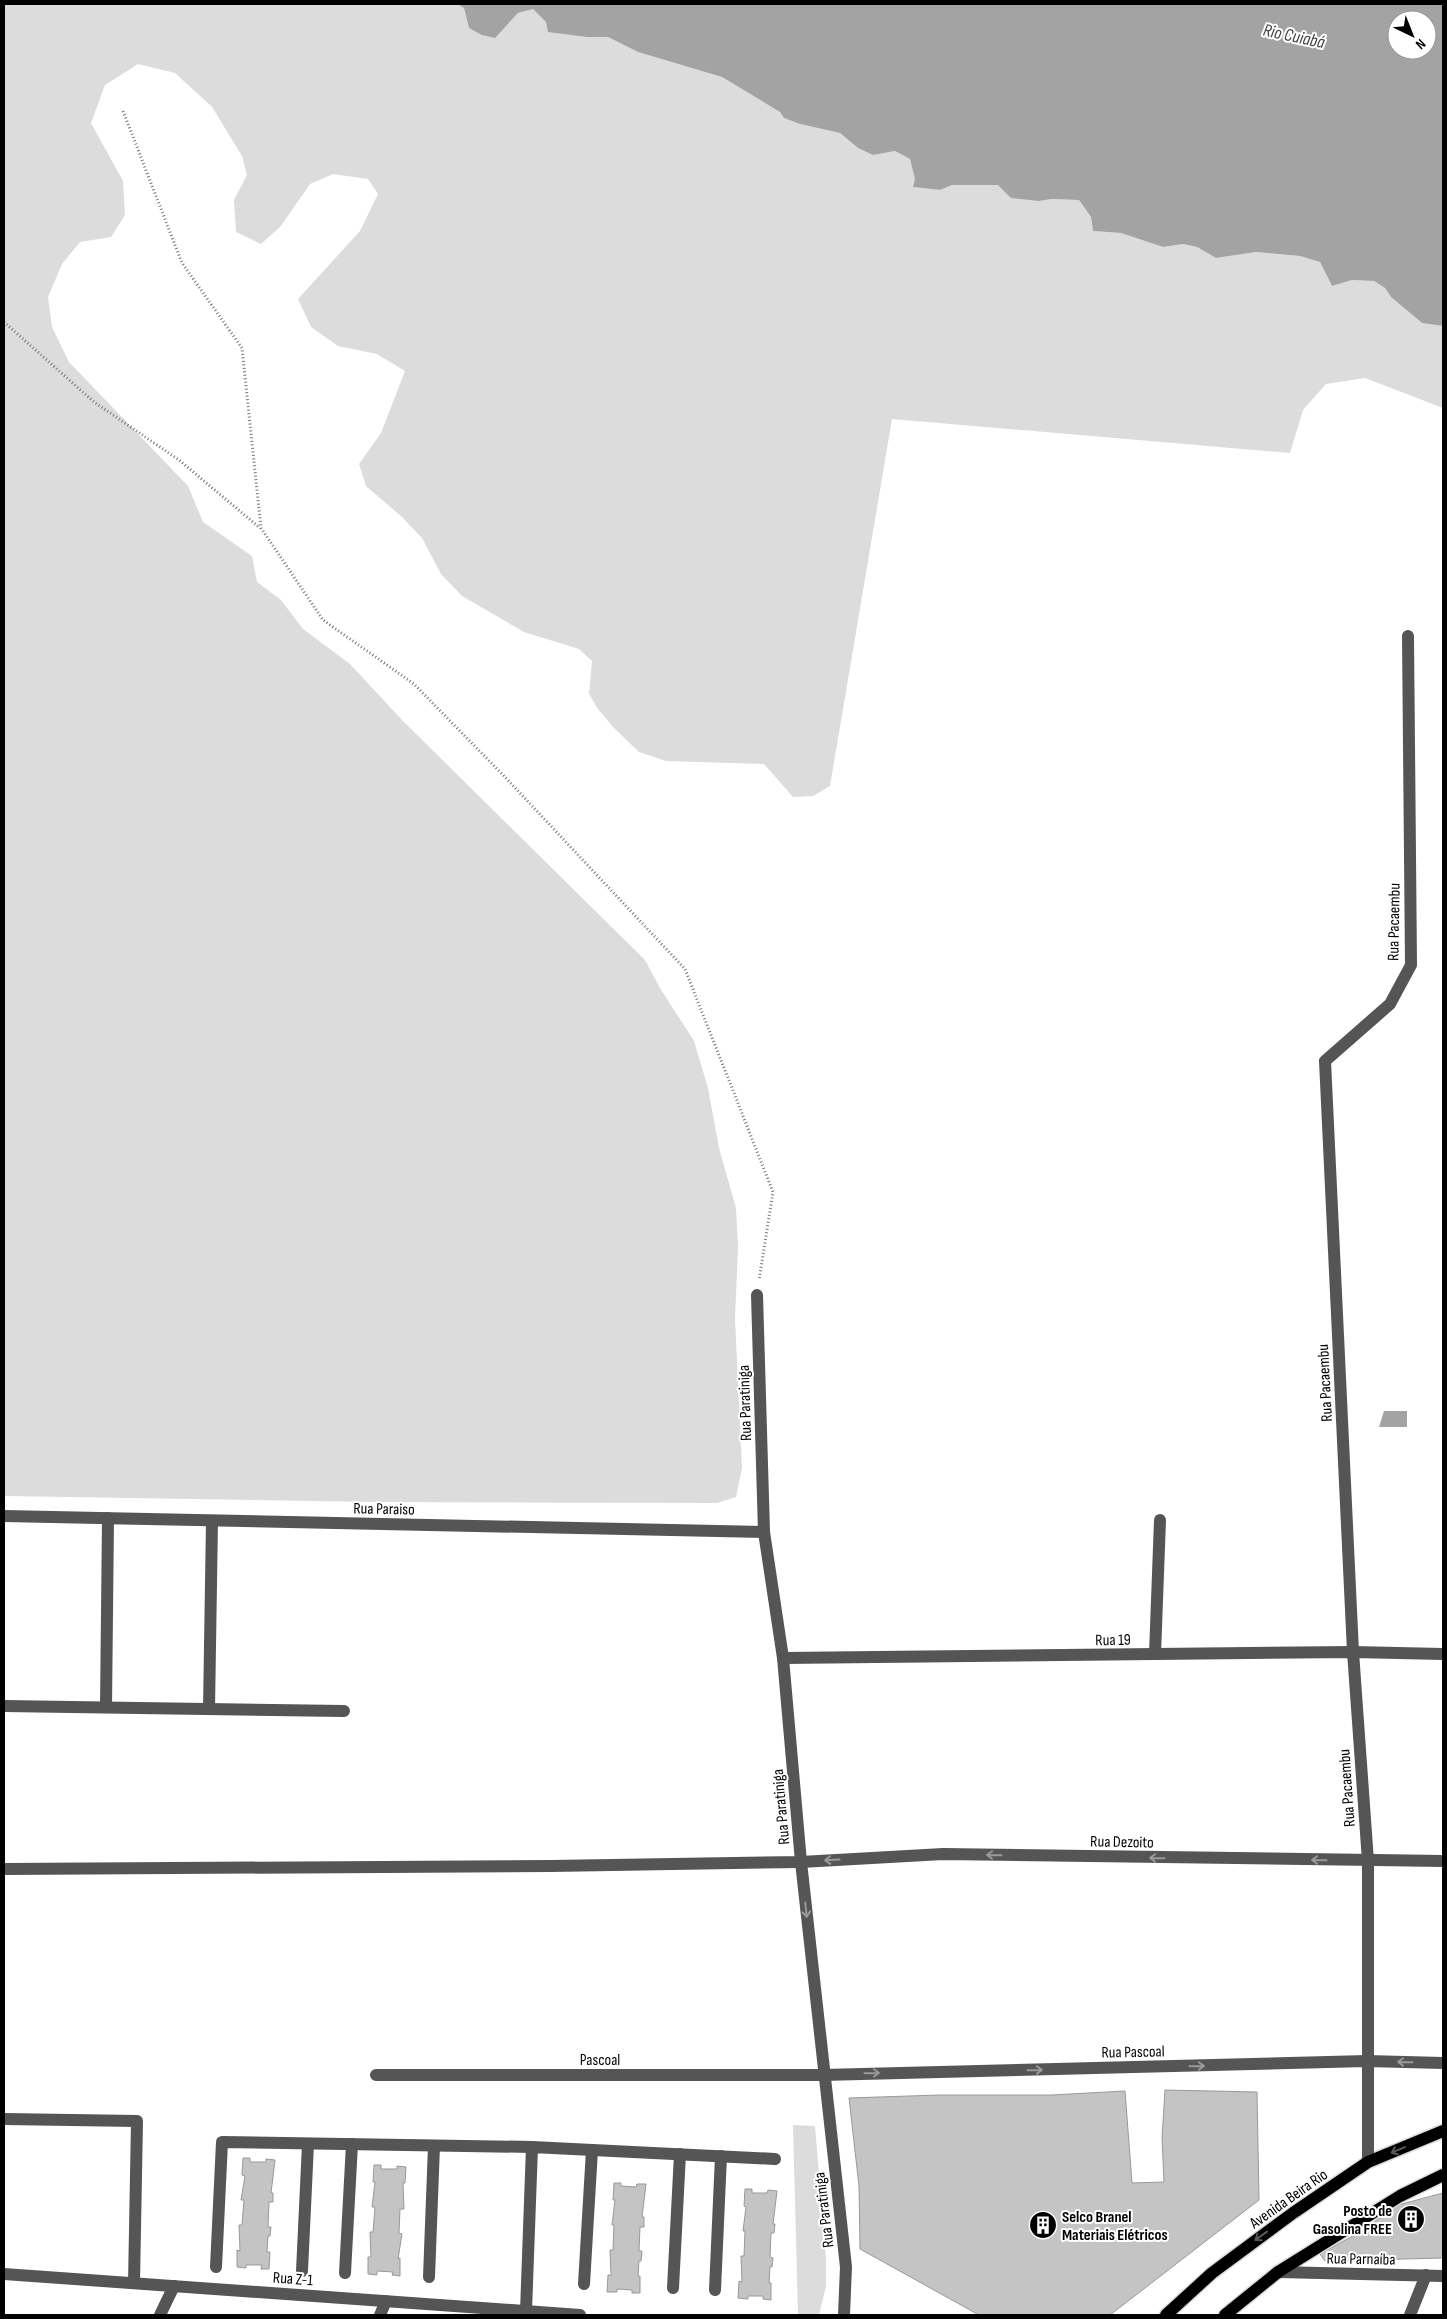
<svg xmlns="http://www.w3.org/2000/svg" width="1447" height="2319" viewBox="0 0 1447 2319" font-family="'Sofia Sans Condensed',sans-serif">
<style>
.green{fill:#dcdcdc}
.water{fill:#a3a3a3;fill-rule:evenodd}
.building{fill:#c4c4c4;stroke:#999}
.lines{fill:none;stroke-linecap:round;stroke-linejoin:round}
.major-casing{stroke:#dbdbdb;stroke-width:15}
.path{stroke:#777;stroke-width:3;stroke-dasharray:1 2.5;stroke-linecap:butt}
.minor{stroke:#555;stroke-width:12}
.major{stroke:#000;stroke-width:12}
.oneway{stroke:#999}
.oneway2{stroke:#595959}
.labels{text-anchor:middle;stroke-width:4;stroke-linejoin:round;paint-order:stroke}
.street-label{font-size:16px;fill:#000;stroke:#fff}
.poi-label{font-size:16px;font-weight:bold;fill:#000;stroke:#fff;text-anchor:end}
.water-label{font-size:18px;font-style:italic;fill:#444;stroke:#fff}
</style>
<rect width="100%" height="100%" fill="#fff"/>
<g class="green">
<path d="M 4,4 L 457,4 L 464,8 L 469,28 L 506,26 L 518,13 L 533,9 L 546,22 L 587,37 L 608,37 L 638,52 L 722,77 L 780,112 L 784,118 L 800,124 L 840,133 L 858,148 L 873,155 L 895,151 L 910,159 L 916,179 L 913,187 L 940,190 L 952,185 L 998,185 L 1039,201 L 1052,199 L 1079,200 L 1091,217 L 1093,231 L 1121,233 L 1163,247 L 1183,244 L 1197,247 L 1216,258 L 1256,252 L 1300,256 L 1320,262 L 1332,286 L 1352,280 L 1374,281 L 1385,288 L 1391,297 L 1422,323 L 1443,326 L 1443,408 L 1365,378 L 1326,384 L 1303,410 L 1290,453 L 892,419 L 830,786 L 813,796 L 793,797 L 764,764 L 666,761 L 639,752 L 614,728 L 598,709 L 589,694 L 592,661 L 579,649 L 524,632 L 462,596 L 441,574 L 422,538 L 402,517 L 366,486 L 359,464 L 381,433 L 405,371 L 377,354 L 338,346 L 311,327 L 298,299 L 360,231 L 378,194 L 368,179 L 333,174 L 310,184 L 280,227 L 261,244 L 236,232 L 234,200 L 247,175 L 242,156 L 212,107 L 175,73 L 138,64 L 105,85 L 91,123 L 123,181 L 125,215 L 111,237 L 80,242 L 62,264 L 48,297 L 52,327 L 69,362 L 188,486 L 203,522 L 252,556 L 257,582 L 281,600 L 303,629 L 350,664 L 403,721 L 645,960 L 660,988 L 694,1041 L 708,1088 L 719,1148 L 736,1208 L 738,1246 L 735,1319 L 742,1468 L 736,1497 L 717,1503 L 375,1502 L 4,1496 Z"/>
<path d="M 793,2125 L 815,2126 L 826,2259 L 826,2286 L 819,2315 L 798,2314 Z"/>
</g>
<g class="water">
<path d="M 457,4 L 1443,4 L 1443,326 L 1422,323 L 1391,297 L 1385,288 L 1374,281 L 1352,280 L 1332,286 L 1320,262 L 1300,256 L 1256,252 L 1216,258 L 1197,247 L 1183,244 L 1163,247 L 1121,233 L 1093,231 L 1091,217 L 1079,200 L 1052,199 L 1039,201 L 1011,198 L 998,185 L 952,185 L 940,190 L 913,187 L 915,179 L 910,159 L 895,151 L 873,155 L 858,148 L 840,133 L 800,124 L 784,118 L 780,112 L 722,77 L 638,52 L 608,37 L 587,37 L 548,32 L 546,22 L 533,9 L 518,13 L 495,38 L 482,35 L 469,28 L 464,8 ZM 1397,20 L 1427,20 L 1427,50 L 1397,50 Z"/>
<path d="M 1384,1411 L 1407,1411 L 1407,1427 L 1379,1427 Z"/>
</g>
<g class="building">
<path d="M 1165,2090 L 1257,2092 L 1259,2200 L 1110,2315 L 979,2315 L 860,2249 L 859,2186 L 849,2098 L 939,2095 L 1052,2095 L 1125,2091 L 1132,2183 L 1164,2182 L 1162,2138 Z"/>
<path d="M 243,2158 L 250,2158 L 250,2162 L 266,2162 L 266,2159 L 275,2160 L 271,2193 L 273,2193 L 273,2202 L 269,2202 L 268,2227 L 271,2227 L 270,2236 L 268,2236 L 267,2252 L 270,2252 L 269,2269 L 261,2269 L 262,2265 L 246,2265 L 246,2268 L 237,2267 L 237,2250 L 240,2251 L 239,2225 L 242,2225 L 244,2200 L 241,2200 L 245,2176 L 242,2175 Z"/>
<path d="M 374,2165 L 381,2165 L 381,2169 L 397,2169 L 397,2166 L 406,2167 L 405,2183 L 403,2183 L 404,2209 L 400,2209 L 399,2233 L 402,2234 L 398,2259 L 400,2258 L 400,2276 L 392,2275 L 393,2272 L 377,2271 L 377,2275 L 368,2274 L 368,2257 L 371,2257 L 370,2232 L 373,2232 L 375,2207 L 372,2207 L 375,2182 L 373,2182 Z"/>
<path d="M 614,2183 L 621,2183 L 621,2186 L 636,2187 L 637,2184 L 646,2184 L 642,2217 L 644,2217 L 644,2227 L 640,2227 L 639,2251 L 642,2251 L 641,2261 L 639,2261 L 638,2276 L 640,2276 L 640,2293 L 632,2293 L 632,2290 L 617,2289 L 617,2292 L 607,2292 L 608,2275 L 611,2275 L 610,2250 L 613,2250 L 614,2225 L 612,2225 L 615,2200 L 613,2200 Z"/>
<path d="M 745,2189 L 752,2189 L 752,2193 L 767,2193 L 768,2190 L 777,2191 L 773,2224 L 775,2224 L 774,2233 L 771,2233 L 770,2257 L 773,2258 L 772,2267 L 770,2267 L 769,2283 L 771,2283 L 771,2300 L 763,2299 L 763,2296 L 748,2296 L 748,2299 L 738,2298 L 739,2281 L 742,2282 L 741,2256 L 744,2256 L 745,2231 L 743,2231 L 746,2207 L 744,2206 Z"/>
<path d="M 1443,2193 L 1443,2258 L 1325,2261 L 1320,2254 L 1360,2232 L 1398,2205 Z"/>
</g>
<g class="lines">
<g class="major-casing">
<g id="major">
<path d="M 1166,2315 L 1212,2273 L 1293,2213 L 1368,2162 L 1443,2131"/>
<path d="M 1225,2315 L 1278,2272 L 1400,2196 L 1443,2175"/>
</g>
</g>
<g class="path">
<path d="M 123,111 L 182,263 L 242,348 L 261,528 L 323,620 L 414,684 L 504,776 L 685,969 L 773,1192 L 759,1280"/>
<path d="M 4,322 L 94,402 L 179,460 L 260,528"/>
</g>
<g class="minor">
<path d="M 757,1295 L 764,1532 L 783,1658 L 801,1862 L 846,2267 L 844,2315"/>
<path d="M 4,1516 L 764,1532"/>
<path d="M 1155,1654 L 1160,1520"/>
<path d="M 783,1658 L 1353,1652 L 1443,1654"/>
<path d="M 4,1706 L 344,1711"/>
<path d="M 106,1707 L 108,1518"/>
<path d="M 209,1709 L 212,1521"/>
<path d="M 4,1869 L 551,1866 L 801,1862 L 943,1854 L 1443,1861"/>
<path d="M 376,2075 L 823,2075 L 1367,2061 L 1443,2063"/>
<path d="M 4,2119 L 137,2121 L 134,2283"/>
<path d="M 1368,2162 L 1368,1861 L 1353,1652 L 1325,1061 L 1390,1004 L 1411,965 L 1408,636"/>
<path d="M 216,2267 L 222,2142 L 532,2147"/>
<path d="M 302,2271 L 308,2144"/>
<path d="M 1278,2272 L 1443,2276"/>
<path d="M 345,2273 L 352,2144"/>
<path d="M 4,2274 L 580,2315"/>
<path d="M 429,2277 L 434,2146"/>
<path d="M 584,2284 L 592,2150"/>
<path d="M 673,2288 L 680,2154"/>
<path d="M 715,2290 L 721,2156"/>
<path d="M 526,2311 L 532,2147 L 775,2159"/>
<path d="M 160,2315 L 174,2286"/>
<path d="M 380,2315 L 386,2301"/>
<path d="M 1410,2315 L 1426,2275"/>
</g>
<use href="#major" class="major"/>
</g>
<defs><path id="oneway-shaft" d="M-6 0H5M1.5-3L5.5 0L1.5 3" fill="none" stroke-width="1.6" stroke-linecap="round" stroke-linejoin="round" transform="scale(1.25)"/></defs>
<g class="oneway">
<use href="#oneway-shaft" transform="translate(994 1855) rotate(-179)"/>
<use href="#oneway-shaft" transform="translate(1157 1858) rotate(-179)"/>
<use href="#oneway-shaft" transform="translate(832 1860) rotate(177)"/>
<use href="#oneway-shaft" transform="translate(1319 1860) rotate(-179)"/>
<use href="#oneway-shaft" transform="translate(806 1910) rotate(84)"/>
<use href="#oneway-shaft" transform="translate(1405 2062) rotate(-179)"/>
<use href="#oneway-shaft" transform="translate(1197 2066) rotate(-1)"/>
<use href="#oneway-shaft" transform="translate(1035 2070) rotate(-1)"/>
<use href="#oneway-shaft" transform="translate(872 2073) rotate(-1)"/>
</g>
<g class="oneway2">
<use href="#oneway-shaft" transform="translate(1398 2150) rotate(157)"/>
<use href="#oneway-shaft" transform="translate(1261 2236) rotate(144)"/>
</g>
<defs>
<g id="building-disc" transform="scale(1.4375)"><circle r="9.5" fill="#000" stroke="#fff"/><path d="M-4-6H4V6H1V3H-1V6H-4ZM-2.5-4.3h1.7v1.8h-1.7ZM.8-4.3h1.7v1.8H.8ZM-2.5-1h1.7V.8h-1.7ZM.8-1h1.7V.8H.8Z" fill="#fff"/></g>
</defs>
<g fill-rule="evenodd">
<use href="#building-disc" x="1411" y="2219"/>
<use href="#building-disc" x="1043" y="2225"/>
</g>
<g class="labels">
<g class="street-label">
<text transform="translate(1393 922) rotate(-89)" y="6">Rua Pacaembu</text>
<text transform="translate(1324 1383) rotate(-93)" y="6">Rua Pacaembu</text>
<text transform="translate(744 1403) rotate(-92)" y="6">Rua Paratiniga</text>
<text transform="translate(384 1508) rotate(1)" y="6">Rua Paraiso</text>
<text transform="translate(1113 1639) rotate(-1)" y="6">Rua 19</text>
<text transform="translate(1346 1788) rotate(-94)" y="6">Rua Pacaembu</text>
<text transform="translate(780 1807) rotate(-95)" y="6">Rua Paratiniga</text>
<text transform="translate(1122 1841) rotate(1)" y="6">Rua Dezoito</text>
<text transform="translate(1133 2051) rotate(-1)" y="6">Rua Pascoal</text>
<text x="600" y="2065">Pascoal</text>
<text transform="translate(1288 2198) rotate(-35)" y="6">Avenida Beira Rio</text>
<text transform="translate(823 2210) rotate(-97)" y="6">Rua Paratiniga</text>
<text transform="translate(1361 2258) rotate(1)" y="6">Rua Parnaíba</text>
<text transform="translate(293 2278) rotate(4)" y="6">Rua Z-1</text>
</g>
<g class="poi-label">
<text x="1392" y="2216">Posto de<tspan x="1392" dy="18">Gasolina FREE</tspan></text>
<text x="1062" y="2222" text-anchor="start">Selco Branel<tspan x="1062" dy="18">Materiais Elétricos</tspan></text>
</g>
<g class="water-label">
<text transform="translate(1294 36) rotate(12)" y="6">Rio Cuiabá</text>
</g>
</g>
<rect width="1447" height="2319" fill="none" stroke="#000000" stroke-width="10"/>
<g transform="translate(1412 35) rotate(137)"><circle r="24" fill="#ffffff" stroke="#999999"/>
<path d="M0-4L9 19L0 12L-9 19Z" fill="#000000"/>
<text y="-8" font-size="14" font-weight="bold" text-anchor="middle" fill="#000000">N</text>
</g>
</svg>
